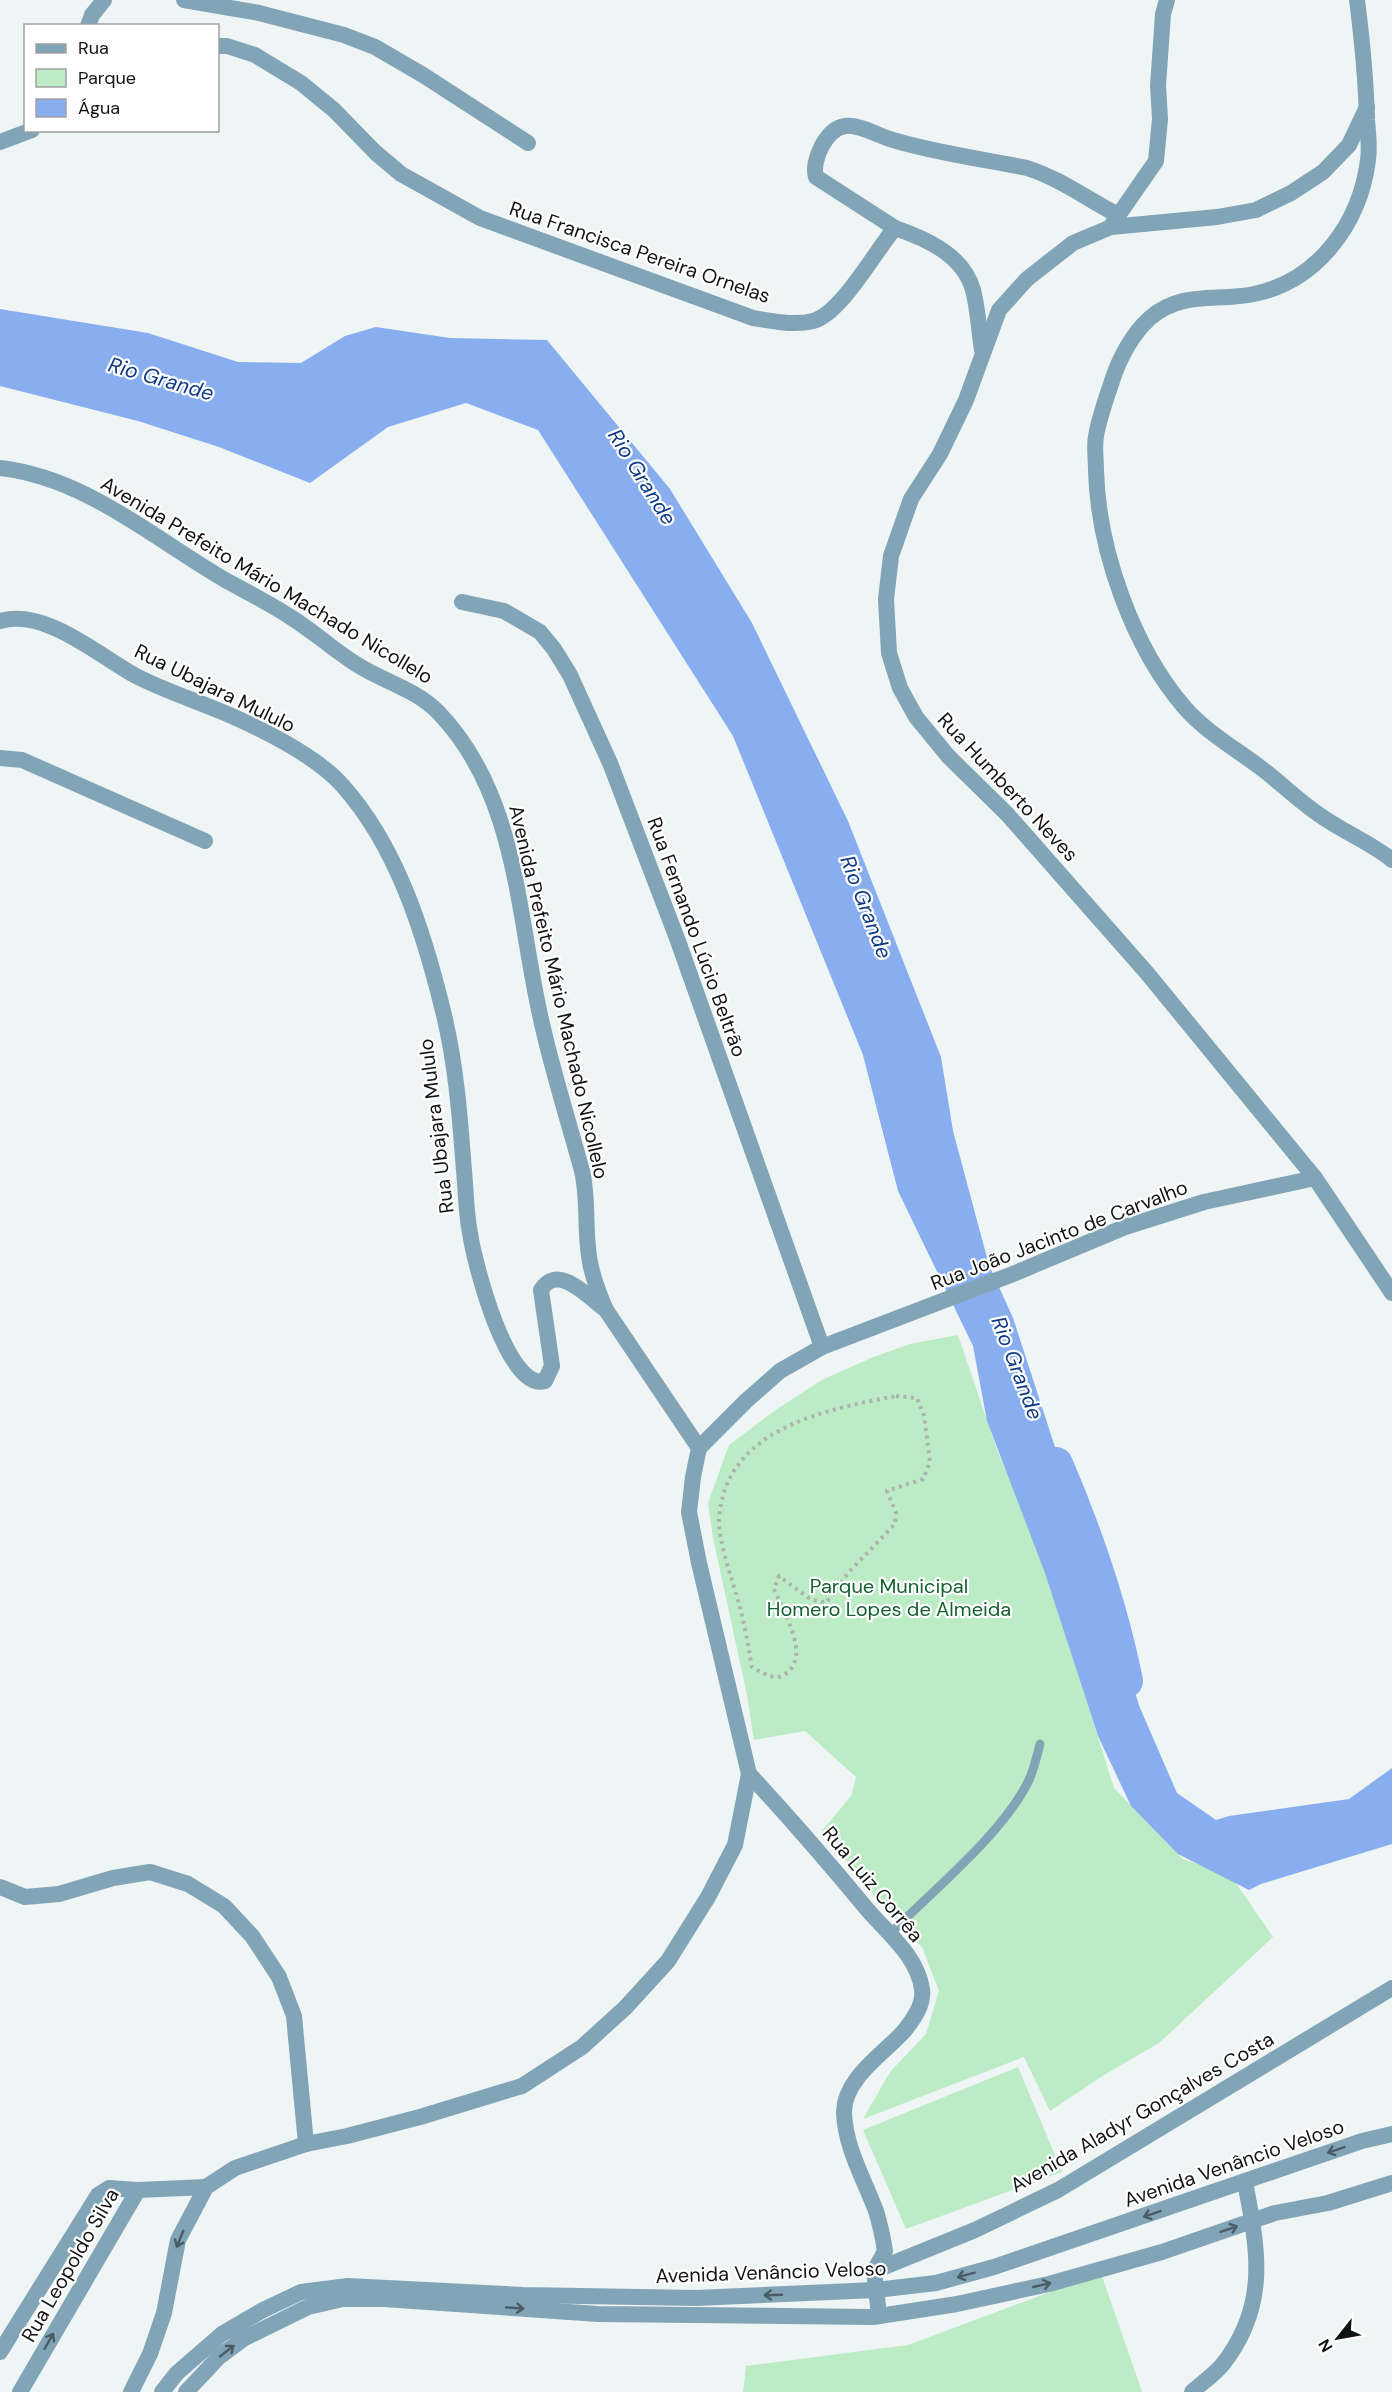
<svg xmlns="http://www.w3.org/2000/svg" width="1392" height="2392" viewBox="0 0 1392 2392" font-family="'DM Sans',sans-serif">
<style>
.green{fill:#bbecc5}
.water{fill:#88aef0}
.lines{fill:none;stroke-linecap:round;stroke-linejoin:round}
.river{stroke:#88aef0;stroke-width:34}
.path{stroke:#acb1b1;stroke-width:4;stroke-dasharray:3 4.5;stroke-linecap:butt}
.service{stroke:#82a4b7;stroke-width:9}
.minor{stroke:#82a4b7;stroke-width:16}
.tertiary{stroke:#82a4b7;stroke-width:16}
.oneway{stroke:#4a5c66}
.labels{text-anchor:middle;stroke-width:4.5;stroke-linejoin:round;paint-order:stroke}
.street-label{font-size:20px;fill:#121414;stroke:#fff}
.park-label{font-size:20px;fill:#14602f;stroke:#fff}
.water-label{font-size:21px;font-style:italic;fill:#0f3a85;stroke:#fff}
</style>
<rect width="100%" height="100%" fill="#eff4f5"/>
<g class="green">
<path d="M 958,1335 L 997,1450 L 1033,1531 L 1114,1788 L 1183,1859 L 1231,1876 L 1273,1937 L 1159,2043 L 1104,2075 L 1050,2111 L 1024,2057 L 863,2119 L 890,2072 L 926,2034 L 939,1991 L 922,1947 L 886,1910 L 822,1831 L 851,1796 L 856,1777 L 805,1731 L 754,1740 L 747,1695 L 713,1538 L 708,1503 L 729,1445 L 777,1409 L 822,1380 L 871,1358 L 910,1344 Z"/>
<path d="M 1018,2067 L 1062,2172 L 906,2229 L 863,2130 Z"/>
<path d="M 1101,2273 L 1142,2392 L 743,2392 L 746,2366 L 908,2345 Z"/>
</g>
<path class="water" d="M 0,309 L 148,333 L 238,362 L 301,363 L 345,336 L 376,327 L 450,338 L 547,340 L 670,489 L 752,623 L 848,821 L 941,1057 L 953,1131 L 989,1265 L 1013,1318 L 1140,1708 L 1177,1793 L 1216,1820 L 1229,1816 L 1349,1799 L 1392,1768 L 1392,1844 L 1261,1884 L 1249,1890 L 1178,1854 L 1131,1806 L 1098,1736 L 1045,1573 L 987,1421 L 973,1346 L 898,1191 L 863,1055 L 733,736 L 538,430 L 466,403 L 388,427 L 310,483 L 219,447 L 138,421 L 0,386 Z"/>
<g class="lines">
<path class="river" d="M 1056,1464 C 1086,1534 1111,1607 1126,1681"/>
<path class="path" d="M 896,1396 L 917,1398 L 924,1416 L 930,1462 L 923,1479 L 887,1491 L 896,1513 L 895,1524 L 848,1573 L 826,1603 L 810,1599 L 779,1576 L 774,1589 C 782,1609 809,1652 789,1671 C 777,1683 765,1674 752,1667 C 748,1646 745,1625 739,1604 C 733,1582 718,1540 719,1519 C 725,1428 825,1410 896,1396 Z"/>
<path class="service" d="M 890,1934 C 933,1890 1003,1834 1029,1780 C 1034,1769 1037,1756 1040,1744"/>
<g class="minor">
<path d="M 184,0 L 259,13 L 344,35 L 375,47 L 423,75 L 528,143"/>
<path d="M 1357,0 C 1362,39 1366,80 1367,120 C 1368,133 1370,147 1368,160 C 1360,223 1318,281 1254,294 C 1217,302 1182,290 1150,318 C 1132,334 1119,359 1112,381 C 1106,399 1099,418 1096,436 C 1094,447 1096,459 1096,470 C 1098,550 1133,648 1185,708 C 1206,732 1236,749 1261,768 C 1282,784 1302,804 1324,818 C 1346,833 1371,843 1392,860"/>
<path d="M 88,26 L 92,15 L 104,0"/>
<path d="M 218,46 L 227,46 L 255,55 L 301,83 L 334,110 L 376,153 L 401,174 L 480,218 L 753,318 C 773,321 794,326 813,321 C 841,314 876,250 895,228 C 927,239 963,255 973,290 C 978,309 979,331 982,350"/>
<path d="M 1367,107 L 1349,145 L 1323,172 L 1291,193 L 1256,210 L 1217,217 L 1111,227 L 1073,243 L 1027,279 L 999,310 L 966,400 L 940,454 L 911,499 L 891,556 L 886,599 L 889,653 L 900,688 L 916,717 L 948,756 L 1007,814 L 1147,973 L 1315,1178 L 1392,1293"/>
<path d="M 0,142 L 32,130"/>
<path d="M 1113,223 L 1156,161 L 1160,119 L 1158,86 L 1163,14 L 1167,0"/>
<path d="M 895,228 L 816,177 C 811,161 826,129 845,126 C 859,124 879,136 893,140 C 936,153 983,159 1027,168 C 1061,179 1087,199 1118,215"/>
<path d="M 462,602 L 504,611 L 540,632 L 554,649 L 570,675 L 610,763 L 678,941 L 822,1347"/>
<path d="M 0,621 C 46,608 99,656 136,676 C 173,695 214,706 251,725 C 280,739 321,761 342,785 C 397,846 424,933 443,1011 C 456,1063 460,1117 464,1171 C 466,1191 466,1213 470,1233 C 474,1261 507,1392 545,1381 L 552,1366 L 541,1290 C 558,1262 589,1298 606,1310"/>
<path d="M 0,758 L 22,760 L 205,841"/>
<path d="M 699,1448 L 746,1401 L 780,1371 L 822,1347 L 1013,1274 L 1125,1227 L 1204,1202 L 1315,1178"/>
<path d="M 749,1774 C 789,1817 828,1862 866,1908 C 886,1932 917,1955 922,1989 C 924,2005 914,2018 905,2030 C 885,2053 844,2078 844,2112 C 845,2147 864,2179 876,2211 C 880,2224 883,2238 885,2251 L 874,2271 L 879,2315"/>
<path d="M 0,1887 L 25,1897 L 59,1894 L 113,1878 L 150,1872 L 188,1884 L 224,1906 L 252,1936 L 279,1977 L 294,2016 L 306,2144"/>
<path d="M 874,2271 L 975,2230 L 1058,2190 L 1392,1988"/>
<path d="M 0,2352 L 98,2195 L 109,2188 L 138,2190 L 206,2187"/>
<path d="M 20,2392 L 138,2190"/>
<path d="M 1192,2392 C 1202,2383 1215,2374 1223,2364 C 1269,2305 1258,2250 1245,2182"/>
</g>
<g class="tertiary">
<path d="M 0,468 C 87,478 154,539 227,581 C 249,593 271,604 292,618 C 314,632 334,650 356,664 C 384,682 416,689 439,713 C 520,798 517,922 543,1028 C 554,1076 569,1123 582,1171 C 589,1200 584,1232 590,1262 C 593,1279 599,1294 606,1310 L 699,1448 L 693,1477 L 689,1512 L 699,1563 L 749,1774 L 735,1845 L 708,1897 L 668,1961 L 625,2008 L 582,2047 L 522,2086 L 420,2117 L 347,2136 L 306,2144 L 235,2168 L 206,2187 L 178,2240 L 164,2313 L 150,2354 L 131,2392"/>
<path d="M 162,2392 L 177,2373 L 222,2334 L 263,2310 L 301,2292 L 348,2286 L 523,2295 L 696,2298 L 876,2290 L 936,2283 L 994,2267 L 1362,2141 L 1392,2134"/>
<path d="M 186,2392 L 219,2357 L 243,2339 L 308,2307 L 343,2299 L 384,2299 L 598,2314 L 873,2317 L 957,2304 L 1049,2284 L 1162,2252 L 1275,2213 L 1328,2203 L 1392,2183"/>
</g>
</g>
<defs><path id="oneway-shaft" d="M-6 0H5M1.5-3L5.5 0L1.5 3" fill="none" stroke-width="1.6" stroke-linecap="round" stroke-linejoin="round" transform="scale(1.5)"/></defs>
<g class="oneway">
<use href="#oneway-shaft" transform="translate(1336 2150) rotate(161)"/>
<use href="#oneway-shaft" transform="translate(1152 2214) rotate(161)"/>
<use href="#oneway-shaft" transform="translate(1229 2229) rotate(-19)"/>
<use href="#oneway-shaft" transform="translate(180 2239) rotate(112)"/>
<use href="#oneway-shaft" transform="translate(966 2275) rotate(165)"/>
<use href="#oneway-shaft" transform="translate(1042 2285) rotate(-13)"/>
<use href="#oneway-shaft" transform="translate(773 2295) rotate(178)"/>
<use href="#oneway-shaft" transform="translate(515 2308) rotate(4)"/>
<use href="#oneway-shaft" transform="translate(49 2341) rotate(-60)"/>
<use href="#oneway-shaft" transform="translate(227 2351) rotate(-38)"/>
</g>
<g class="labels">
<g class="street-label">
<text transform="translate(640 252) rotate(19)" y="7">Rua Francisca Pereira Ornelas</text>
<text transform="translate(267 580) rotate(31)" y="7">Avenida Prefeito Mário Machado Nicollelo</text>
<text transform="translate(215 688) rotate(26)" y="7">Rua Ubajara Mululo</text>
<text transform="translate(1008 787) rotate(47)" y="7">Rua Humberto Neves</text>
<text transform="translate(697 937) rotate(70)" y="7">Rua Fernando Lúcio Beltrão</text>
<text transform="translate(559 992) rotate(77)" y="7">Avenida Prefeito Mário Machado Nicollelo</text>
<text transform="translate(436 1126) rotate(-97)" y="7">Rua Ubajara Mululo</text>
<text transform="translate(1059 1235) rotate(-21)" y="7">Rua João Jacinto de Carvalho</text>
<text transform="translate(873 1884) rotate(50)" y="7">Rua Luiz Corrêa</text>
<text transform="translate(1142 2112) rotate(-30)" y="7">Avenida Aladyr Gonçalves Costa</text>
<text transform="translate(1234 2163) rotate(-19)" y="7">Avenida Venâncio Veloso</text>
<text transform="translate(70 2265) rotate(-60)" y="7">Rua Leopoldo Silva</text>
<text transform="translate(771 2272) rotate(-2)" y="7">Avenida Venâncio Veloso</text>
</g>
<g class="park-label">
<text x="889" y="1593">Parque Municipal<tspan x="889" dy="23">Homero Lopes de Almeida</tspan></text>
</g>
<g class="water-label">
<text transform="translate(161 379) rotate(16)" y="7">Rio Grande</text>
<text transform="translate(642 477) rotate(58)" y="7">Rio Grande</text>
<text transform="translate(866 907) rotate(69)" y="7">Rio Grande</text>
<text transform="translate(1017 1368) rotate(69)" y="7">Rio Grande</text>
</g>
</g>
<rect x="24" y="24" width="195" height="108" fill="#ffffff" stroke="#a0a1a1" stroke-width="1.5"/>
<rect x="36" y="44" width="30" height="9" fill="#82a4b7" stroke="#a0a1a1" stroke-width="1.5"/>
<text x="78" y="54" font-size="18" fill="#121414">Rua</text>
<rect x="36" y="69" width="30" height="18" fill="#bbecc5" stroke="#a0a1a1" stroke-width="1.5"/>
<text x="78" y="84" font-size="18" fill="#121414">Parque</text>
<rect x="36" y="99" width="30" height="18" fill="#88aef0" stroke="#a0a1a1" stroke-width="1.5"/>
<text x="78" y="114" font-size="18" fill="#121414">Água</text>
<g transform="translate(1338 2338) rotate(239)" stroke="#ffffff" stroke-width="4.5" paint-order="stroke">
<path d="M0-4.5L10 22L0 15L-10 22Z" fill="#121414"/>
<text y="-9" font-size="16" font-weight="bold" text-anchor="middle" fill="#121414">N</text>
</g>
</svg>
